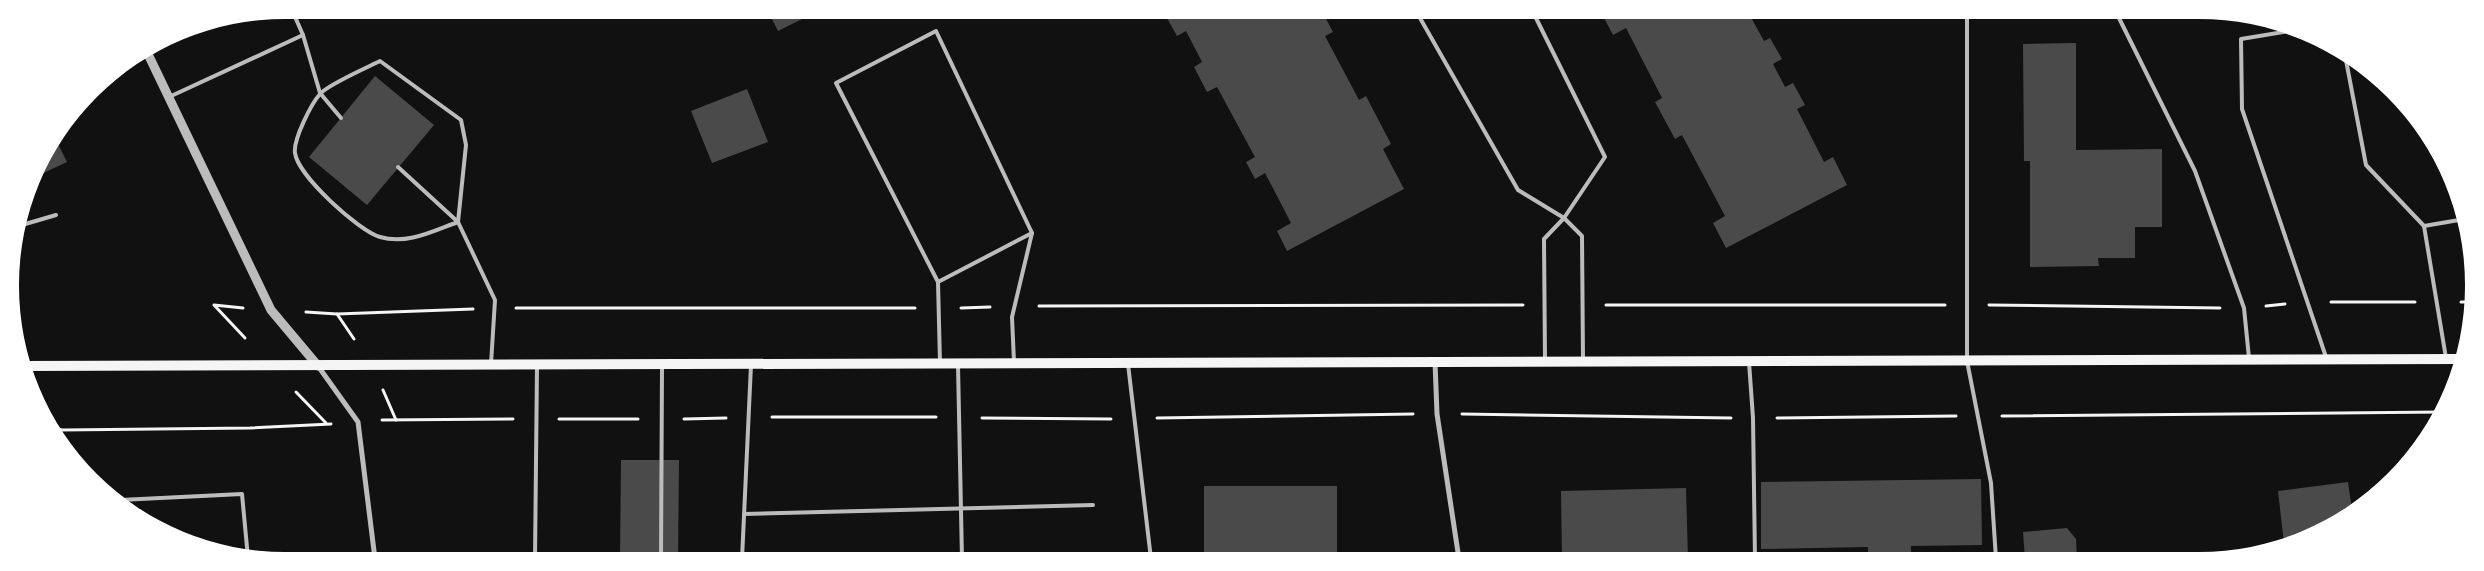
<svg xmlns="http://www.w3.org/2000/svg" width="2484" height="571" viewBox="0 0 2484 571" font-family="'Work Sans',sans-serif">
<style>
.building{fill:#4a4a4a}
.lines{fill:none;stroke-linecap:round;stroke-linejoin:round}
.path{stroke:#f5f5f5;stroke-width:3}
.service{stroke:#bcbcbc;stroke-width:4}
.minor{stroke:#bcbcbc;stroke-width:5}
.tertiary{stroke:#bcbcbc;stroke-width:9}
.secondary{stroke:#f5f5f5;stroke-width:10}
</style>
<rect width="100%" height="100%" fill="#111"/>
<g class="building">
<path d="M 768,11 L 818,11 L 778,31 Z"/>
<path d="M 1163,11 L 1322,11 L 1333,32 L 1325,36 L 1359,100 L 1366,96 L 1391,144 L 1383,149 L 1404,189 L 1287,251 L 1277,231 L 1291,223 L 1265,173 L 1255,179 L 1246,162 L 1255,157 L 1217,87 L 1207,92 L 1194,67 L 1202,62 L 1186,31 L 1177,36 Z"/>
<path d="M 1601,12 L 1748,12 L 1764,41 L 1770,38 L 1782,59 L 1773,64 L 1785,87 L 1793,83 L 1805,105 L 1797,109 L 1824,162 L 1833,157 L 1847,185 L 1726,248 L 1713,223 L 1725,216 L 1682,135 L 1675,139 L 1655,102 L 1662,98 L 1626,28 L 1613,35 Z"/>
<path d="M 2076,43 L 2076,150 L 2162,149 L 2162,227 L 2135,227 L 2135,258 L 2098,258 L 2099,266 L 2030,267 L 2030,161 L 2024,161 L 2023,44 Z"/>
<path d="M 375,76 L 434,125 L 367,205 L 309,157 Z"/>
<path d="M 747,89 L 768,142 L 712,163 L 691,111 Z"/>
<path d="M 56,140 L 67,162 L 35,177 L 39,163 Z"/>
<path d="M 621,460 L 679,460 L 678,559 L 620,559 Z"/>
<path d="M 1981,479 L 1982,545 L 1911,546 L 1911,559 L 1868,559 L 1868,547 L 1761,549 L 1761,482 Z"/>
<path d="M 2348,482 L 2352,510 L 2320,533 L 2284,543 L 2278,491 Z"/>
<rect x="1204" y="486" width="133" height="73"/>
<path d="M 1686,488 L 1688,559 L 1562,559 L 1561,491 Z"/>
<path d="M 2067,528 L 2076,539 L 2077,559 L 2025,559 L 2023,532 Z"/>
<path d="M 857,554 L 857,559 L 832,559 L 832,555 Z"/>
</g>
<g class="lines">
<g class="path">
<path d="M 2331,302 L 2415,302"/>
<path d="M 2461,302 L 2470,302"/>
<path d="M 1606,305 L 1945,305"/>
<path d="M 1989,305 L 2220,308"/>
<path d="M 1039,306 L 1523,305"/>
<path d="M 2266,306 L 2285,304"/>
<path d="M 243,308 L 214,305 L 245,338"/>
<path d="M 516,308 L 915,308"/>
<path d="M 961,308 L 990,307"/>
<path d="M 306,312 L 337,314 L 354,339"/>
<path d="M 337,314 L 473,309"/>
<path d="M 383,390 L 396,420"/>
<path d="M 296,392 L 326,423"/>
<path d="M 1462,414 L 1731,418"/>
<path d="M 2002,416 L 2442,412"/>
<path d="M 772,417 L 936,417"/>
<path d="M 982,418 L 1111,419"/>
<path d="M 1157,418 L 1413,414"/>
<path d="M 1777,418 L 1956,416"/>
<path d="M 559,419 L 638,419"/>
<path d="M 684,419 L 726,418"/>
<path d="M 382,420 L 513,419"/>
<path d="M 54,428 L 62,430 L 250,428 L 331,424"/>
</g>
<g class="service">
<path d="M 292,10 L 303,35 L 320,93 L 341,118"/>
<path d="M 1416,11 L 1518,190 L 1564,218 L 1605,157 L 1533,12"/>
<path d="M 1967,12 L 1967,361 L 1991,483 L 1996,559"/>
<path d="M 2116,12 L 2195,171 L 2244,308 L 2249,358"/>
<path d="M 2289,31 L 2241,39 L 2242,109 L 2326,357"/>
<path d="M 2345,55 L 2366,165 L 2424,226 L 2446,358"/>
<path d="M 169,97 L 303,35"/>
<path d="M 398,167 L 458,222"/>
<path d="M 458,222 L 466,145 L 461,120 L 380,61 C 368,67 327,85 320,94 C 311,104 293,140 295,153 C 298,176 359,231 380,237 C 407,245 433,231 458,222 L 495,300 L 491,364"/>
<path d="M 22,225 L 56,215"/>
<path d="M 2424,226 L 2465,219"/>
<path d="M 938,282 L 1032,233"/>
<path d="M 1545,360 L 1544,239 L 1564,218 L 1582,236 L 1583,360"/>
<path d="M 1749,362 L 1753,418 L 1755,559"/>
<path d="M 940,363 L 938,282 L 836,83 L 936,31 L 1032,233 L 1012,317 L 1014,362"/>
<path d="M 1128,364 L 1151,559"/>
<path d="M 958,365 L 962,559"/>
<path d="M 120,500 L 242,494 L 248,558"/>
<path d="M 744,514 L 1093,505"/>
<path d="M 535,559 L 537,367"/>
<path d="M 661,559 L 662,366"/>
<path d="M 742,559 L 751,365"/>
</g>
<g class="minor">
<path d="M 1435,362 L 1437,414 L 1459,559"/>
<path d="M 318,366 L 358,422 L 375,559"/>
</g>
<path class="tertiary" d="M 147,52 L 271,310 L 318,366"/>
<path class="secondary" d="M 24,366 L 2460,359"/>
</g>
<path d="M0 0H2484V571H0ZM285 19H2199A266 266 0 0 1 2465 285V286A266 266 0 0 1 2199 552H285A266 266 0 0 1 19 286V285A266 266 0 0 1 285 19Z" fill="#fff" fill-rule="evenodd"/>
</svg>
